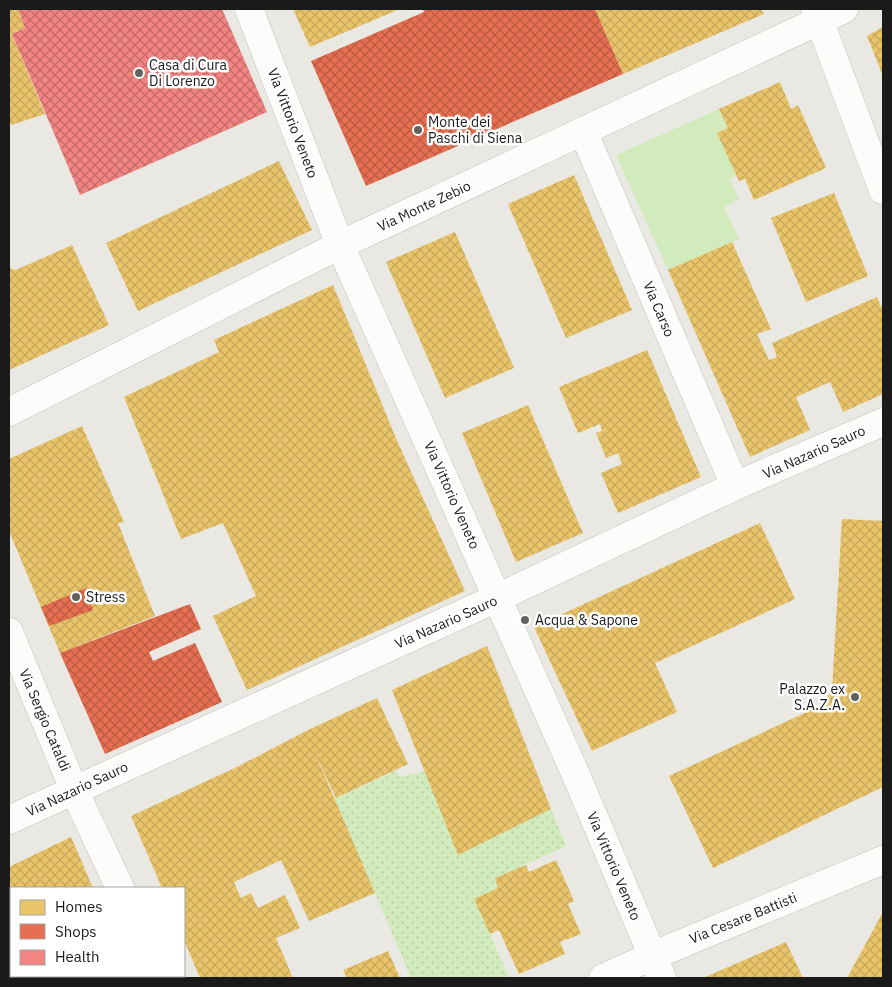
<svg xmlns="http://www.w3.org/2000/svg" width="892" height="987" viewBox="0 0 892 987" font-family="'IBM Plex Sans',sans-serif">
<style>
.grass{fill:#d2ebbc}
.garden{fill:url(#garden-dots)}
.homes{fill:url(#homes-cross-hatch)}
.shops{fill:url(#shops-cross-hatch)}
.health{fill:url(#health-cross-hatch)}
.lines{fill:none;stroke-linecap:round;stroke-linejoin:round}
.minor-casing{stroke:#c2c1be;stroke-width:29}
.minor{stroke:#fcfcfb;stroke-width:28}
.poi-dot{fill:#636260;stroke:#fff;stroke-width:2}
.labels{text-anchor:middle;stroke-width:5;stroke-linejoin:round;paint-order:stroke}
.poi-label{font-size:14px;fill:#1a1a1a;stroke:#fff;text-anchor:start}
.street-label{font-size:14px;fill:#1a1a1a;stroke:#fff}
</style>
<defs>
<pattern id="garden-dots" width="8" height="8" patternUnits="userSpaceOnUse" patternTransform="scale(1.25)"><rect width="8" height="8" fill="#d2ebbc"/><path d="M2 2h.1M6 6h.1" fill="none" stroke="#b4c9a1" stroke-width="1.8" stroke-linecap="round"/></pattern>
<pattern id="homes-cross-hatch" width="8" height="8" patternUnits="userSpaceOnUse" patternTransform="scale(1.25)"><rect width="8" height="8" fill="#e9c46a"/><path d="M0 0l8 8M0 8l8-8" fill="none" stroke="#c7a85b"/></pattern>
<pattern id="shops-cross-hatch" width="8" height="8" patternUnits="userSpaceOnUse" patternTransform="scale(1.25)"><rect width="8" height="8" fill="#e76f51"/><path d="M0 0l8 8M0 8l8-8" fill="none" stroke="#ba5a42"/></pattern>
<pattern id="health-cross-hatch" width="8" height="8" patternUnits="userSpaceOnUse" patternTransform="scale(1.25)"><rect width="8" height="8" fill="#f28482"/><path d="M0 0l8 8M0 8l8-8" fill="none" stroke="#c36b6a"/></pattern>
</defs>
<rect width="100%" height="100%" fill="#eae8e2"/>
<g class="grass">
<path d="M 719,109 L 728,128 L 717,133 L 737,175 L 730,179 L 739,199 L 724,207 L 739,239 L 668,270 L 616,155 Z"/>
<path d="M 11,944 L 11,976 L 54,976 L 55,978 L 9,978 L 9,945 Z"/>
</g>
<path class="garden" d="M 395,771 L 400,777 L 425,771 L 458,854 L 551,809 L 566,846 L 495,878 L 498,888 L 475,899 L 509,978 L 411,978 L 335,799 Z"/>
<g class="homes">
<path d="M 9,9 L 18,9 L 25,28 L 12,34 L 45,114 L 11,125 L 9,120 Z"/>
<path d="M 293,9 L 400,9 L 310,47 Z"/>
<path d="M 595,9 L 761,9 L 764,14 L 623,74 Z"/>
<path d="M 883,27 L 883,76 L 867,36 Z"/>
<path d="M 780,82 L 791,109 L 798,105 L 826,168 L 754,200 L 745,179 L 739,181 L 717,133 L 728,128 L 719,109 Z"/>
<path d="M 279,161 L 312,230 L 138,311 L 106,243 Z"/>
<path d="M 574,175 L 632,310 L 566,338 L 508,204 Z"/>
<path d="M 834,193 L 868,276 L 806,302 L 771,218 Z"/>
<path d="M 455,232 L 514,368 L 445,398 L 386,262 Z"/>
<path d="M 732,242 L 771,329 L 757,334 L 769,360 L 777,357 L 772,343 L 877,297 L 883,311 L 883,394 L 843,412 L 830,382 L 796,397 L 810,430 L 750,457 L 668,270 Z"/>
<path d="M 72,245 L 109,325 L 9,370 L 9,268 L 16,270 Z"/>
<path d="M 333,285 L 398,443 L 465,591 L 247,690 L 213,616 L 256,596 L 223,523 L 181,539 L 124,397 L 219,352 L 214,340 Z"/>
<path d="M 647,350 L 701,477 L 618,513 L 601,473 L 622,464 L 618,453 L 606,458 L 596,433 L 602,431 L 600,424 L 578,433 L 559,387 Z"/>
<path d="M 528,405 L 583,533 L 516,562 L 462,433 Z"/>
<path d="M 82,426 L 124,522 L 118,523 L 155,616 L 60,653 L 9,531 L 9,459 Z"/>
<path d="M 842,519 L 883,521 L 883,787 L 713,868 L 669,776 L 822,705 L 832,689 Z"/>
<path d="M 760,523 L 795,599 L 655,663 L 677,712 L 592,751 L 534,627 Z"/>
<path d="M 487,646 L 551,809 L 458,855 L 392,690 Z"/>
<path d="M 377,698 L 408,764 L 336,798 L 315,753 L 375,893 L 309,921 L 281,860 L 234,882 L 241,898 L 251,893 L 258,908 L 285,895 L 300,928 L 276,938 L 293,978 L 200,978 L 184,940 L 184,888 L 162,888 L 131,816 L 237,767 L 306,731 Z"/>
<path d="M 71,837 L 93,888 L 11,888 L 11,944 L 9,945 L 9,867 Z"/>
<path d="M 556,860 L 574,901 L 568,904 L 581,934 L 560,942 L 565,954 L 519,974 L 499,930 L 490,934 L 474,899 L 498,888 L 495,878 L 526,865 L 529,872 Z"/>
<path d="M 883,912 L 883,978 L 847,978 Z"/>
<path d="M 786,942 L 803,978 L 703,978 Z"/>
<path d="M 388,951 L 400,978 L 347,978 L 343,970 Z"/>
<path d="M 54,976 L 130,976 L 131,978 L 55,978 Z"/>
</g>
<g class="shops">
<path d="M 423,9 L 595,9 L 623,74 L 366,186 L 311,61 L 424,12 Z"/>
<path d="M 86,588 L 93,610 L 49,626 L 41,607 Z"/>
<path d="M 190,604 L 201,629 L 149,652 L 153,661 L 195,643 L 222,702 L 105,754 L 60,653 Z"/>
</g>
<path class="health" d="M 18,9 L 222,9 L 267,112 L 80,195 L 12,34 L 25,28 Z"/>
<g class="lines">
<g class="minor-casing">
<g id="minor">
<path d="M 249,9 L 340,245 L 576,775 L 662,978"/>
<path d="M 815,9 L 883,190"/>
<path d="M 583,131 L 735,486"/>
<path d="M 9,412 L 340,245 L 844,9"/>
<path d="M 9,632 L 74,790 L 120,888"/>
<path d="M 9,820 L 497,598 L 735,486 L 883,422"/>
<path d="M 161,976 L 163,978"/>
<path d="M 603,978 L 652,956 L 883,860"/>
</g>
</g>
<use href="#minor" class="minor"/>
</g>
<g class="poi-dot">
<circle cx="139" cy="73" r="5"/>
<circle cx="418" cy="130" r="5"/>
<circle cx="76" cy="597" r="5"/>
<circle cx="525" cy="620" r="5"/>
<circle cx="855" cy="697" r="5"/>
</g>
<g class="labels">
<g class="poi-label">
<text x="149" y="70">Casa di Cura<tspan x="149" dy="16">Di Lorenzo</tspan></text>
<text x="428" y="127">Monte dei<tspan x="428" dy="16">Paschi di Siena</tspan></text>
<text x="86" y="602">Stress</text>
<text x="535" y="625">Acqua &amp; Sapone</text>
<text x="845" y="694" text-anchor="end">Palazzo ex<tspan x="845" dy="16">S.A.Z.A.</tspan></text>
</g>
<g class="street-label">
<text transform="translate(293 123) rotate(69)" y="5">Via Vittorio Veneto</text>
<text transform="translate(424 206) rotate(-25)" y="5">Via Monte Zebio</text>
<text transform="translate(659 309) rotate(67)" y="5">Via Carso</text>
<text transform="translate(814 452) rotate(-24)" y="5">Via Nazario Sauro</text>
<text transform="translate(452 495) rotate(66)" y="5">Via Vittorio Veneto</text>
<text transform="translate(446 622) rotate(-24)" y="5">Via Nazario Sauro</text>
<text transform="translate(45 720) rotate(67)" y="5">Via Sergio Cataldi</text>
<text transform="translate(77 789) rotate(-25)" y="5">Via Nazario Sauro</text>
<text transform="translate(614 866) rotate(67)" y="5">Via Vittorio Veneto</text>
<text transform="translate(743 918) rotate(-22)" y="5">Via Cesare Battisti</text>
</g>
</g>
<rect width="892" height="987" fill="none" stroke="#1a1a1a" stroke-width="20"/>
<rect x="10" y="887" width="175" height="90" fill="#ffffff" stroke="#a3a3a3"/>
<rect x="20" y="900" width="25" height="15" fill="#e9c46a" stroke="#a3a3a3"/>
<text x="55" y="912" font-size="15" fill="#1a1a1a">Homes</text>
<rect x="20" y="924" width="25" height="15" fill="#e76f51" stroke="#a3a3a3"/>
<text x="55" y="937" font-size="15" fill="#1a1a1a">Shops</text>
<rect x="20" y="950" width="25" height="15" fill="#f28482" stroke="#a3a3a3"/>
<text x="55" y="962" font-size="15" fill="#1a1a1a">Health</text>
</svg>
